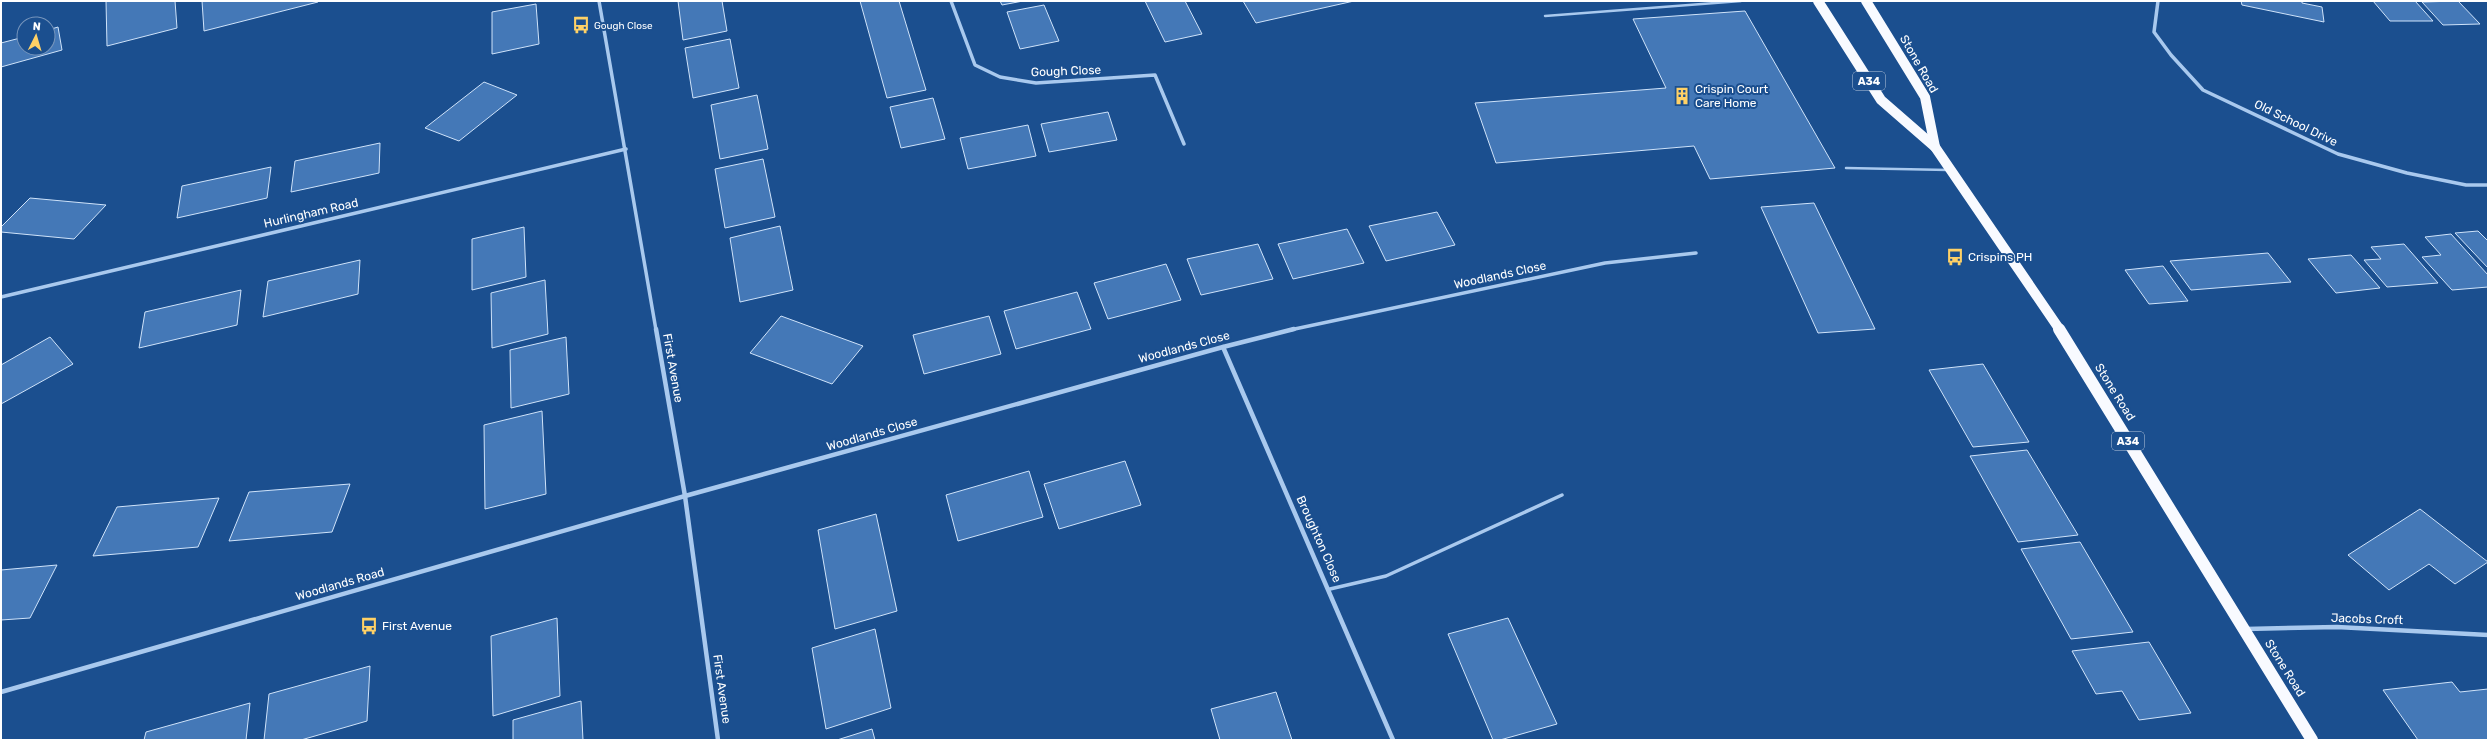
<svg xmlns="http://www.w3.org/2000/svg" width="2489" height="741" viewBox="0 0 2489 741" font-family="Rubik,sans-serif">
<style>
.building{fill:#4478b7;stroke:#cfe3fa}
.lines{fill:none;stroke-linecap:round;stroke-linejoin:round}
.service-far1{stroke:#a9c9ee;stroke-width:2.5}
.service{stroke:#a9c9ee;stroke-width:3.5}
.minor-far1{stroke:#a9c9ee;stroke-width:3.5}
.minor{stroke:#a9c9ee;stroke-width:4.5}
.trunk-far1{stroke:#f8faff;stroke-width:10}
.trunk{stroke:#f8faff;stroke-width:12}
.labels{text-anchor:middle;stroke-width:4;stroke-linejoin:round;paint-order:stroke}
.far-poi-label{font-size:10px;fill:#fff;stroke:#1b4f8f;text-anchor:start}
.shield{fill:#1b4f8f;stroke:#bbcadd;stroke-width:1}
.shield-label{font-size:11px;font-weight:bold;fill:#fff}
.street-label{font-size:12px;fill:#fff;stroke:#1b4f8f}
.poi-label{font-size:12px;fill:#fff;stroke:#1b4f8f;text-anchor:start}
</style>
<rect width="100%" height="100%" fill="#1b4f8f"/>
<g class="building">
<path d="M 106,1 L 175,1 L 177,28 L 107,46 Z"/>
<path d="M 202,1 L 318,1 L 318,2 L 204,31 Z"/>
<path d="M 678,1 L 722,1 L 727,31 L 683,40 Z"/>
<path d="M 860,1 L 899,1 L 926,90 L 887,98 Z"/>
<path d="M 1000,1 L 1023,1 L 1002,5 Z"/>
<path d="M 1145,1 L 1185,1 L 1202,34 L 1165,42 Z"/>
<path d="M 1243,1 L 1354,1 L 1256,23 Z"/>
<path d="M 2241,1 L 2302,1 L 2302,3 L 2322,7 L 2324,22 L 2242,5 Z"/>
<path d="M 2373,1 L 2415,1 L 2433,21 L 2390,21 Z"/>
<path d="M 2458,1 L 2480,24 L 2443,25 L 2422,2 Z"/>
<path d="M 536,4 L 539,44 L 492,54 L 492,12 Z"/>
<path d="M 1044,5 L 1059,41 L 1020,49 L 1007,12 Z"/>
<path d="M 1745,11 L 1835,168 L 1710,179 L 1694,146 L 1496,163 L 1475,103 L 1666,88 L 1633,19 Z"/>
<path d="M 58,27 L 62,50 L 1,67 L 1,43 L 24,37 L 24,48 L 48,48 L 48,30 Z"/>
<path d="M 730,39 L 739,88 L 693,98 L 685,48 Z"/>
<path d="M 484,82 L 517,95 L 459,141 L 425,128 Z"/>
<path d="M 757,95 L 768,149 L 720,159 L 711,105 Z"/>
<path d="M 933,98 L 945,139 L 901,148 L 890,107 Z"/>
<path d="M 1108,112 L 1117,140 L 1049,152 L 1041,124 Z"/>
<path d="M 1028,125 L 1036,156 L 968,169 L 960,138 Z"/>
<path d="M 380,143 L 379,173 L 291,192 L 295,161 Z"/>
<path d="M 763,159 L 775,217 L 725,228 L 715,169 Z"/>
<path d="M 271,167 L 267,198 L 177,218 L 182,186 Z"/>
<path d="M 30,198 L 106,205 L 74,239 L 1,232 L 1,227 Z"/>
<path d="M 1814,203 L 1875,329 L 1818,333 L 1761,207 Z"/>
<path d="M 1437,212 L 1455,245 L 1386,261 L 1369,226 Z"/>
<path d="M 780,226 L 793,290 L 740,302 L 730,238 Z"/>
<path d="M 524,227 L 526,277 L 472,290 L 472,239 Z"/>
<path d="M 1347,229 L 1364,263 L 1293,279 L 1278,244 Z"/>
<path d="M 2478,231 L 2488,241 L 2488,268 L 2455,233 Z"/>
<path d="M 2451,234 L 2488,275 L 2488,287 L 2452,290 L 2422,257 L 2441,255 L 2425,237 Z"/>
<path d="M 1258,244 L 1273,279 L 1201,295 L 1187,259 Z"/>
<path d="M 2404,244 L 2438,283 L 2387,287 L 2364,260 L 2381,259 L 2371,247 Z"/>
<path d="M 2268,253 L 2291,282 L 2191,290 L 2170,261 Z"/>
<path d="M 2351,255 L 2380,288 L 2336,293 L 2308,259 Z"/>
<path d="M 360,260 L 358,294 L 263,317 L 268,281 Z"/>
<path d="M 1166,264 L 1181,300 L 1108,319 L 1094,283 Z"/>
<path d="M 2163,266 L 2188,301 L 2149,304 L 2125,270 Z"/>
<path d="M 545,280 L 548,334 L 492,348 L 491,293 Z"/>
<path d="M 241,290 L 237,325 L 139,348 L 145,312 Z"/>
<path d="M 1077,292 L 1091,329 L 1016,349 L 1004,311 Z"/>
<path d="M 781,316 L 863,346 L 832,384 L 750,353 Z"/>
<path d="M 989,316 L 1001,354 L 924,374 L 913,335 Z"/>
<path d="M 50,337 L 73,364 L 1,404 L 1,365 Z"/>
<path d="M 566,337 L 569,394 L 511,408 L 510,350 Z"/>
<path d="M 1983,364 L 2029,442 L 1973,447 L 1929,370 Z"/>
<path d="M 542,411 L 546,494 L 485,509 L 484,425 Z"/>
<path d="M 2027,450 L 2078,535 L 2018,542 L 1970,456 Z"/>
<path d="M 1125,461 L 1141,505 L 1059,529 L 1044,484 Z"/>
<path d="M 1029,471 L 1043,517 L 958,541 L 946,495 Z"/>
<path d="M 350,484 L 332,532 L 229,541 L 249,492 Z"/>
<path d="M 219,498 L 198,547 L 93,556 L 117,507 Z"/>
<path d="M 2420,509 L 2488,562 L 2455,584 L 2429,564 L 2389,590 L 2348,555 Z"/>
<path d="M 876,514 L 897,611 L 835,629 L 818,530 Z"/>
<path d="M 2080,542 L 2133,632 L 2071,639 L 2021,549 Z"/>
<path d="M 57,565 L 30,618 L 1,620 L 1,570 Z"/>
<path d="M 557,618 L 560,696 L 493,716 L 491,636 Z"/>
<path d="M 1508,618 L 1557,724 L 1500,740 L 1493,740 L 1448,634 Z"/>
<path d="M 875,629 L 891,708 L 826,729 L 812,648 Z"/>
<path d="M 2149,642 L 2191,713 L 2139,720 L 2122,691 L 2096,694 L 2072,651 Z"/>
<path d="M 370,666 L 367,721 L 301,740 L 264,740 L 269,694 Z"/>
<path d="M 2452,682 L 2460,692 L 2488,689 L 2488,740 L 2418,740 L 2383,690 Z"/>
<path d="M 1276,692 L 1292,740 L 1220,740 L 1211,709 Z"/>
<path d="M 581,701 L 583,740 L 513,740 L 513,720 Z"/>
<path d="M 250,703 L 246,740 L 144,740 L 146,732 Z"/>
<path d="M 872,729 L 875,740 L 837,740 Z"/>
</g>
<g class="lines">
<g class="service-far1">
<path d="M 1545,16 L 1741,1"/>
<path d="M 1846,168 L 1948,170"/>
</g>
<path class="service" d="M 1330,589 L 1386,576 L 1562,495"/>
<g class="minor-far1">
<path d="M 599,1 L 656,330"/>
<path d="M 951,1 L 975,65 L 1000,77 L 1036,83 L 1155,75 L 1184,144"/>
<path d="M 2158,1 L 2154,32 L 2171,55 L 2203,90 L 2338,154 L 2407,173 L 2466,185 L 2488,185"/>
<path d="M 1,297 L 626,149"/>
<path d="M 1290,330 L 1605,263 L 1696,253"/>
</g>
<g class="minor">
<path d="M 656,329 L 685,496 L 718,740"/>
<path d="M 1223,347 L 1393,740"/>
<path d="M 2246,629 L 2337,627 L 2488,635"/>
<path d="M 1,692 L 685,496 L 1223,347 L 1294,329"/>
</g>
<g class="trunk-far1">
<path d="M 1818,1 L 1881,100 L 1935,147 L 2060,330"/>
<path d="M 1866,1 L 1925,97 L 1935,147"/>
</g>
<path class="trunk" d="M 2059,329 L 2312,740"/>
</g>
<defs>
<g id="bus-bare" transform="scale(1.38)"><path d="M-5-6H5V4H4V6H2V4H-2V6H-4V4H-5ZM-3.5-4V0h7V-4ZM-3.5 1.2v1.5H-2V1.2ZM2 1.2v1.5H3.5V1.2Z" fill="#ffd166" stroke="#1b4f8f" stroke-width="2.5" paint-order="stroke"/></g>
<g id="building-bare" transform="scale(1.38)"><path d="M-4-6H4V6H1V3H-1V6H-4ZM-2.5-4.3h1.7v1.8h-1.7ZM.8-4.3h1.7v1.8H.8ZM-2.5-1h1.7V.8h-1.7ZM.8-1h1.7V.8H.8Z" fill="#ffd166" stroke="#1b4f8f" stroke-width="2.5" paint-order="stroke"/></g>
</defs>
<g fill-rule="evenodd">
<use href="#bus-bare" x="581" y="25"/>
<use href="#building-bare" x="1682" y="96"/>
<use href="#bus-bare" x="1955" y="257"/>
<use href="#bus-bare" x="369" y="626"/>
</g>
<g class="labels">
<g class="far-poi-label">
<text x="594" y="29">Gough Close</text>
</g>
<g class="shield">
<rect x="1853" y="72" width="32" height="18" rx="3"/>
<rect x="2112" y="432" width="32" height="18" rx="3"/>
</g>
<g class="shield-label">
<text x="1869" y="85">A34</text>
<text x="2128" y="445">A34</text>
</g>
<g class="street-label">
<text transform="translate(1919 64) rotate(60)" y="4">Stone Road</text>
<text transform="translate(1066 71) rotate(-2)" y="4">Gough Close</text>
<text transform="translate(2296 123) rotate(26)" y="4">Old School Drive</text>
<text transform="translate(311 213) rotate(-13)" y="4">Hurlingham Road</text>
<text transform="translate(1500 275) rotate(-12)" y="4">Woodlands Close</text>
<text transform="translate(1184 347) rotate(-15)" y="4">Woodlands Close</text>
<text transform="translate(673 368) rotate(80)" y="4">First Avenue</text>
<text transform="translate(2115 392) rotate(58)" y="4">Stone Road</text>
<text transform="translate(872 434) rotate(-16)" y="4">Woodlands Close</text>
<text transform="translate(1319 539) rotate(66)" y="4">Broughton Close</text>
<text transform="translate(340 584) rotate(-16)" y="4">Woodlands Road</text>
<text transform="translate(2367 619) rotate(2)" y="4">Jacobs Croft</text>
<text transform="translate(2285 668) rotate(58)" y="4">Stone Road</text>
<text transform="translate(722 689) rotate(82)" y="4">First Avenue</text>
</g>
<g class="poi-label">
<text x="1695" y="93">Crispin Court<tspan x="1695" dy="14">Care Home</tspan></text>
<text x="1968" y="261">Crispins PH</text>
<text x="382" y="630">First Avenue</text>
</g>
</g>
<rect width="2489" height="741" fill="none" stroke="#ffffff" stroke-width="4"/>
<g transform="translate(36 36) rotate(5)"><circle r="19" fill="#1b4f8f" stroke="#7695bc"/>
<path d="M0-3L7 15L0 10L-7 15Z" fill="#ffd166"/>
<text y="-6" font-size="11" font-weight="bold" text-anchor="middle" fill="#ffffff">N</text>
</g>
</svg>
